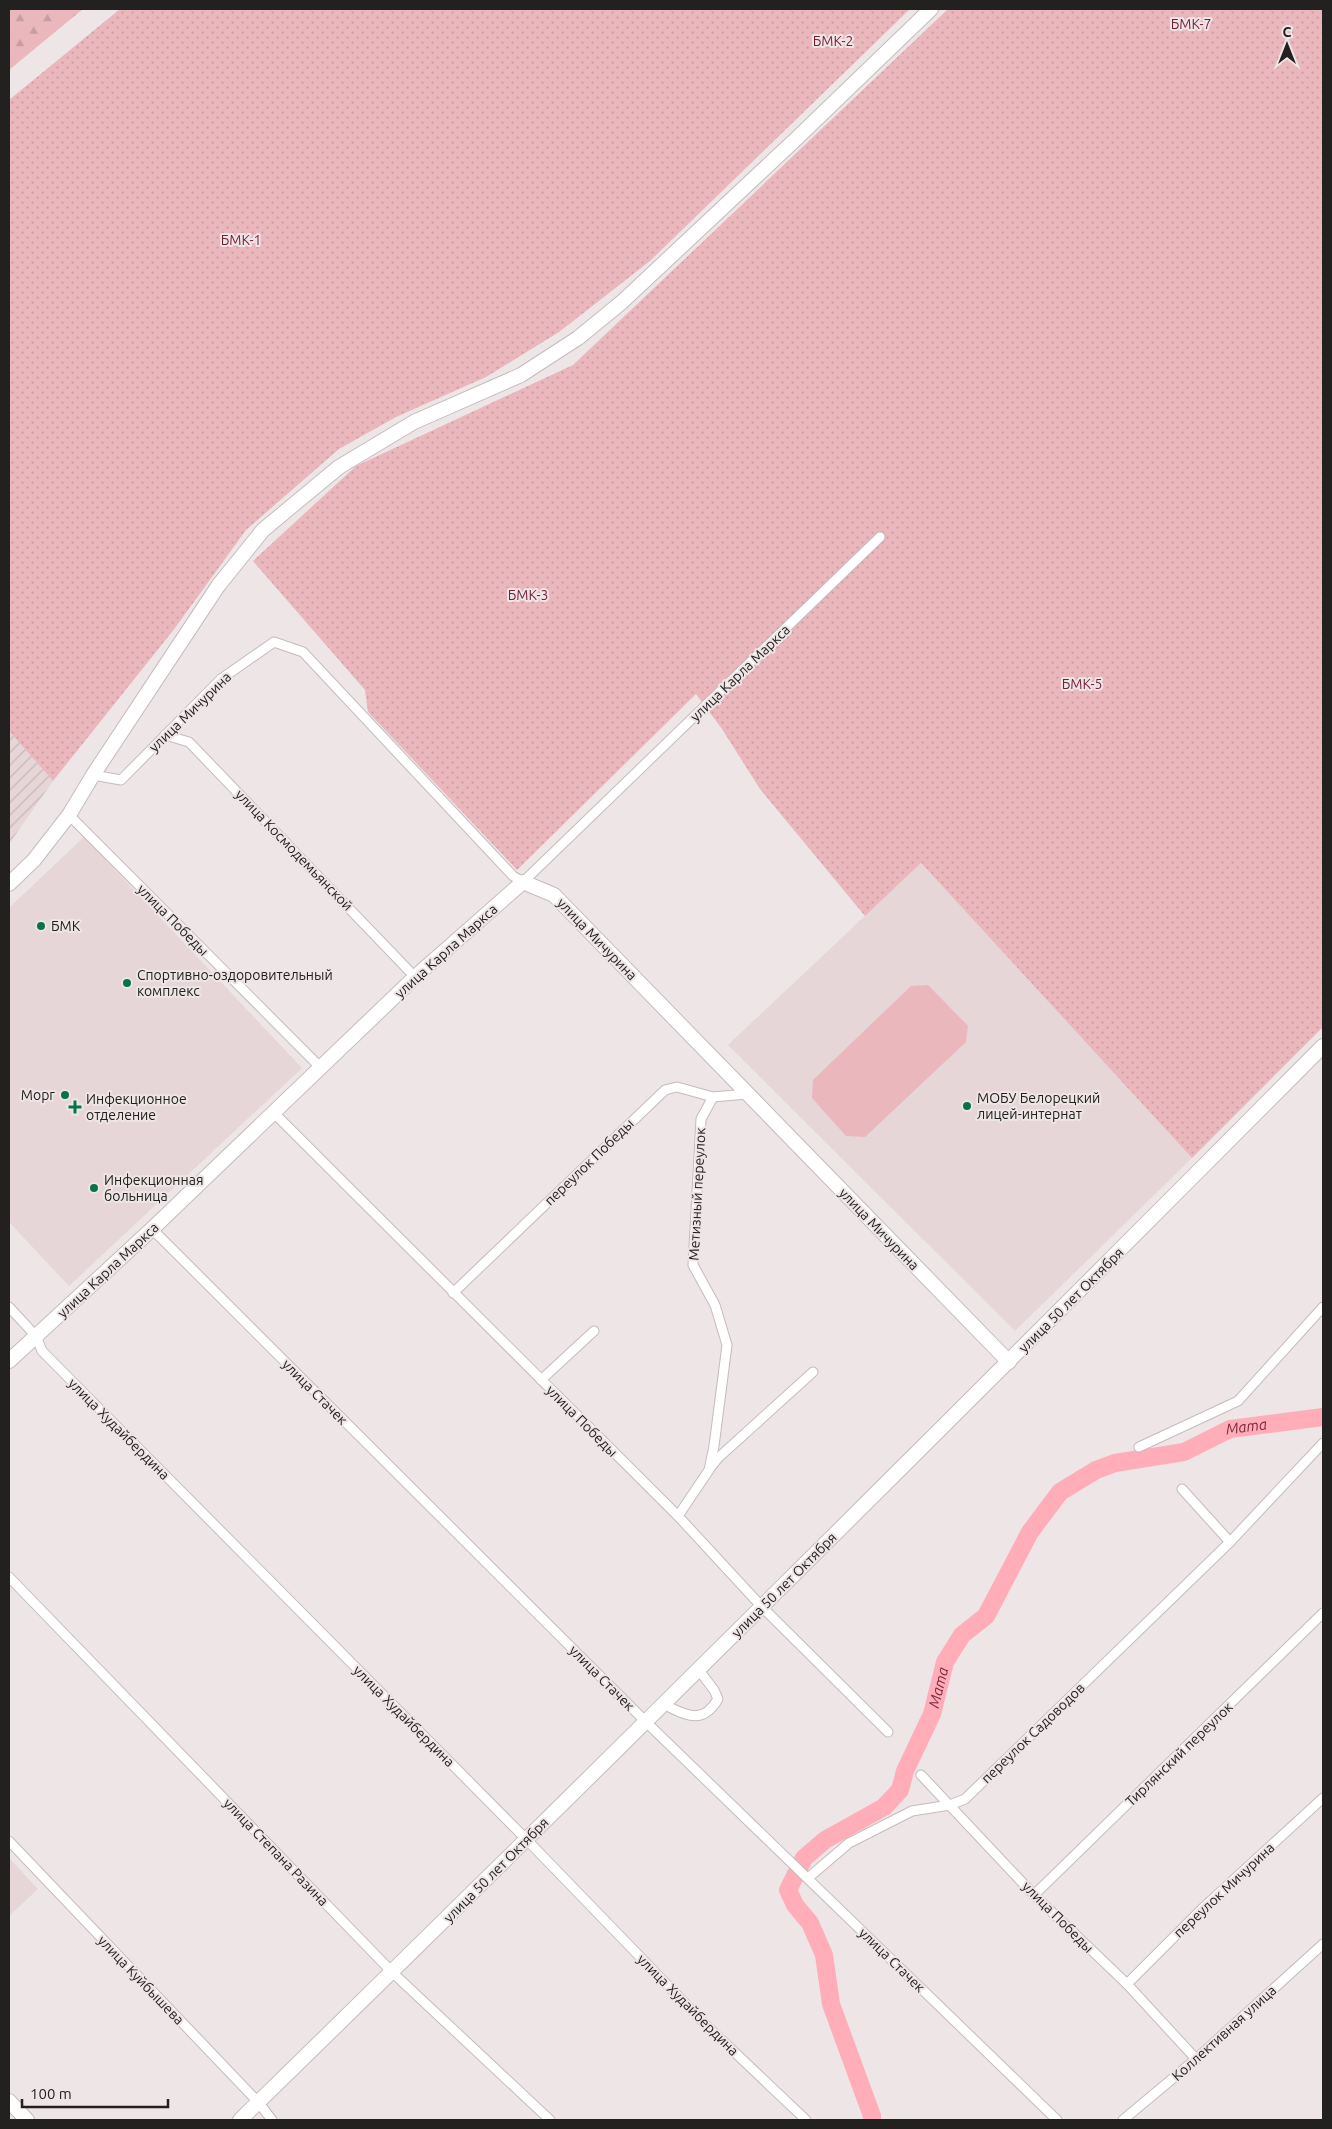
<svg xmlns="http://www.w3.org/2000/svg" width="1332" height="2129" viewBox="0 0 1332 2129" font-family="Ubuntu,sans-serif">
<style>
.built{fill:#e7d6d7}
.industrial{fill:url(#industrial-furrows)}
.grass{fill:#eab7bd}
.forest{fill:url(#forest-firs)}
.garden{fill:url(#garden-dots)}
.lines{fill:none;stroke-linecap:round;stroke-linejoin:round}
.river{stroke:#ffadb8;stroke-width:18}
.street-casing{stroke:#c4bcbd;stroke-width:11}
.secondary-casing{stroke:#c4bcbd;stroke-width:16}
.street{stroke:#fff;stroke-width:9}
.secondary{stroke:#fff;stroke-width:14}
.poi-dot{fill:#08734b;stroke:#eee5e6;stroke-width:2}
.labels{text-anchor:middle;stroke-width:4;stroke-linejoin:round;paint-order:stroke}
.park-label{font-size:14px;fill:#791d35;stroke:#eee5e6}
.street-label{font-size:14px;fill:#232020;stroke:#eee5e6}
.poi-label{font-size:14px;fill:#232020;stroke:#eee5e6;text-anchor:start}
.water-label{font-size:15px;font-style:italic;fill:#85283e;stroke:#eee5e6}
</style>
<defs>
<pattern id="industrial-furrows" width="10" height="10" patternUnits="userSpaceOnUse" patternTransform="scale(1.25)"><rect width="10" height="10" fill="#e7d6d7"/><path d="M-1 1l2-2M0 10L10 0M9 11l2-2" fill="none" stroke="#c6b7b8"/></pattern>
<pattern id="forest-firs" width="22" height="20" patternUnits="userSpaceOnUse" patternTransform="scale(1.25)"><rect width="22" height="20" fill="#eab7bd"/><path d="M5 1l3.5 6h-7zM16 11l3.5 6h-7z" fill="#c89da2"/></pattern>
<pattern id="garden-dots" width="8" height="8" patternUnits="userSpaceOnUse" patternTransform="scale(1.25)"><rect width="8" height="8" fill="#eab7bd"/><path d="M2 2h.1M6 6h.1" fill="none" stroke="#c89da2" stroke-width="1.8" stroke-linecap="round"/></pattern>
</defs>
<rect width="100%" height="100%" fill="#eee5e6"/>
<g class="built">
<path d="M 84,837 L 302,1068 L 69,1286 L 9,1222 L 9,908 Z"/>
<path d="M 921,863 L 1192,1158 L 1015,1331 L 728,1045 Z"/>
<path d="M 9,1858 L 38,1889 L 9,1916 Z"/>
</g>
<path class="industrial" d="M 9,731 L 53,781 L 9,844 Z"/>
<path class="grass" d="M 928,985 L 968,1026 L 966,1042 L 865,1137 L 846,1136 L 812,1098 L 813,1080 L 911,986 Z"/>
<path class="forest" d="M 9,9 L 83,9 L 9,70 Z"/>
<g class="garden">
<path d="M 120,9 L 910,9 L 650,261 L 559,332 L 486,377 L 396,417 L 339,449 L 246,530 L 175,628 L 53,781 L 9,731 L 9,100 Z"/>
<path d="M 948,9 L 1323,9 L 1323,1027 L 1192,1158 L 921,863 L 865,916 L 760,789 L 722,729 L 696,694 L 517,870 L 368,712 L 365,690 L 253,561 L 356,466 L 573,365 Z"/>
</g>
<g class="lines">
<path class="river" id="s1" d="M 872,2120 L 872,2116 L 831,2004 L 824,1955 L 810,1923 L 795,1905 L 788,1890 L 804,1858 L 825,1840 L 884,1807 L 900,1790 L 905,1771 L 932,1714 L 945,1662 L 962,1635 L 986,1616 L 1030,1532 L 1060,1492 L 1096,1470 L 1115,1463 L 1184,1452 L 1230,1429 L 1323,1417"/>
<g class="street-casing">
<g id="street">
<path d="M 165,735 L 189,742 L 415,977"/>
<path d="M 93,775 L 121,780 L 221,679 L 274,642 L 303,652 L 513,876 L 523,882 L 880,537"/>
<path d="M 69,815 L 321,1068"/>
<path d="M 274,1113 L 678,1516 L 762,1607 L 888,1732"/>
<path d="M 152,1229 L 645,1721 L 1057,2120"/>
<path d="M 453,1293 L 665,1090 L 677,1087 L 713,1097 L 747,1094"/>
<path d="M 9,1307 L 36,1336 L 42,1351 L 527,1840 L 707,2026 L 806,2120"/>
<path d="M 541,1380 L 594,1331"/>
<path d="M 1139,1447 L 1238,1401 L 1323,1307"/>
<path d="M 710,1468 L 718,1458 L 813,1372"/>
<path d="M 1182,1489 L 1230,1542"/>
<path d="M 678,1516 L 709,1470 L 714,1446 L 727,1345 L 715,1305 L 693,1265 L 701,1119 L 713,1097"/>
<path d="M 9,1577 L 393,1973 L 550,2120"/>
<path d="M 663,1704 C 686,1715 702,1726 718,1699 L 714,1690 L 698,1669"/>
<path d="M 921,1775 L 1034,1895 L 1127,1984 L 1196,2059"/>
<path d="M 9,1841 L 258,2102 L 272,2120"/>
<path d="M 808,1878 L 849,1843 L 912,1811 L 950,1805 L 965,1799 L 1230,1542 L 1323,1443"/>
<path d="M 1034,1895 L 1323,1613"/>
<path d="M 1127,1984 L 1204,1907 L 1323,1798"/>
<path d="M 1123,2120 L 1196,2059 L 1323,1944"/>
</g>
</g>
<g class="secondary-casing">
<g id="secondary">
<path d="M 9,884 L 34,860 L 69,815 L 93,775 L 218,586 L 263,530 L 339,467 L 414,422 L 521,375 L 578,338 L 622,302 L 796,139 L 931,9"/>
<path d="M 9,1361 L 152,1229 L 415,977 L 523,882 L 554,895 L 1009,1362"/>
<path d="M 9,2101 L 27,2120"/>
<path d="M 240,2120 C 604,1765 964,1407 1323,1046"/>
</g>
</g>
<use href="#street" class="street"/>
<use href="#secondary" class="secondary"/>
</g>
<g class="poi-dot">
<circle cx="41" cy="926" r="5"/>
<circle cx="127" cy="983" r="5"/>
<circle cx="65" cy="1095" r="5"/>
<circle cx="967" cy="1106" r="5"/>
<path d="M72.5 1099.5h5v5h5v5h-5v5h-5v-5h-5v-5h5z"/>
<circle cx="94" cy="1188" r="5"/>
</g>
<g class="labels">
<g class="park-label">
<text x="1191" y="29">БМК-7</text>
<text x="833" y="46">БМК-2</text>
<text x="241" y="245">БМК-1</text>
<text x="528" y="600">БМК-3</text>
<text x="1082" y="689">БМК-5</text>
</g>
<g class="street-label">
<text transform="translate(740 673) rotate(-44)" y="5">улица Карла Маркса</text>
<text transform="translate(190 712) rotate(-44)" y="5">улица Мичурина</text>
<text transform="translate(294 850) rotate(46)" y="5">улица Космодемьянской</text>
<text transform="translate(173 920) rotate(45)" y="5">улица Победы</text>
<text transform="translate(597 939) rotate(46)" y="5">улица Мичурина</text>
<text transform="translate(446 951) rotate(-42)" y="5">улица Карла Маркса</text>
<text transform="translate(589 1162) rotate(-44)" y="5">переулок Победы</text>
<text transform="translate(697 1194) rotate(-87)" y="5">Метизный переулок</text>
<text transform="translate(879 1229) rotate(46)" y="5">улица Мичурина</text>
<text transform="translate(108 1270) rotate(-43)" y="5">улица Карла Маркса</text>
<text transform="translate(1071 1300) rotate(-45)" y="5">улица 50 лет Октября</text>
<text transform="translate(315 1392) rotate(45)" y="5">улица Стачек</text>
<text transform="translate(582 1421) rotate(45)" y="5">улица Победы</text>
<text transform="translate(119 1429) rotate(45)" y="5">улица Худайбердина</text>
<text transform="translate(784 1585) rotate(-45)" y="5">улица 50 лет Октября</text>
<text transform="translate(602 1678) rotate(45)" y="5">улица Стачек</text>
<text transform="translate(404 1716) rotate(45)" y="5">улица Худайбердина</text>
<text transform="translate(1033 1733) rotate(-44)" y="5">переулок Садоводов</text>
<text transform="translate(1179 1754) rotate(-44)" y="5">Тирлянский переулок</text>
<text transform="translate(276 1852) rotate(46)" y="5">улица Степана Разина</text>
<text transform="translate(496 1870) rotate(-45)" y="5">улица 50 лет Октября</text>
<text transform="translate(1224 1890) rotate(-43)" y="5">переулок Мичурина</text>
<text transform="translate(1058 1917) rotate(45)" y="5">улица Победы</text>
<text transform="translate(892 1960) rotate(44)" y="5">улица Стачек</text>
<text transform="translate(141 1980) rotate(46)" y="5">улица Куйбышева</text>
<text transform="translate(688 2005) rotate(45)" y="5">улица Худайбердина</text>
<text transform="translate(1224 2033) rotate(-42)" y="5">Коллективная улица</text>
</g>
<g class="poi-label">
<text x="51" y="931">БМК</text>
<text x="137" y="980">Спортивно-оздоровительный<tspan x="137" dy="16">комплекс</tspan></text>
<text x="55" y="1100" text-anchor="end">Морг</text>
<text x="977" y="1103">МОБУ Белорецкий<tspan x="977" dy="16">лицей-интернат</tspan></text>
<text x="86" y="1104">Инфекционное<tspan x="86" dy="16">отделение</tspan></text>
<text x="104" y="1185">Инфекционная<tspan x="104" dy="16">больница</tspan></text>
</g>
<g class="water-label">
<text dy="5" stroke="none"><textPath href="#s1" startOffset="946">Мата</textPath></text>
<text dy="5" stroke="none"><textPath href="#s1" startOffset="512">Мата</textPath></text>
</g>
</g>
<rect width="1332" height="2129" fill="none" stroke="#232020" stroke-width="20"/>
<g transform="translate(1287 45)" stroke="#eee5e6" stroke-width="4" paint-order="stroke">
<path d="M0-4L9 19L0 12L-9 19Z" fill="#232020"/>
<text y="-8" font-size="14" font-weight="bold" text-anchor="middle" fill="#232020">С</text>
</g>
<path d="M22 2099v8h146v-8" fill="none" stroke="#232020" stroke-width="2.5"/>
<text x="30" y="2099" font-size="15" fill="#232020" stroke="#eee5e6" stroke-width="4" paint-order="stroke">100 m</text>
</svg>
